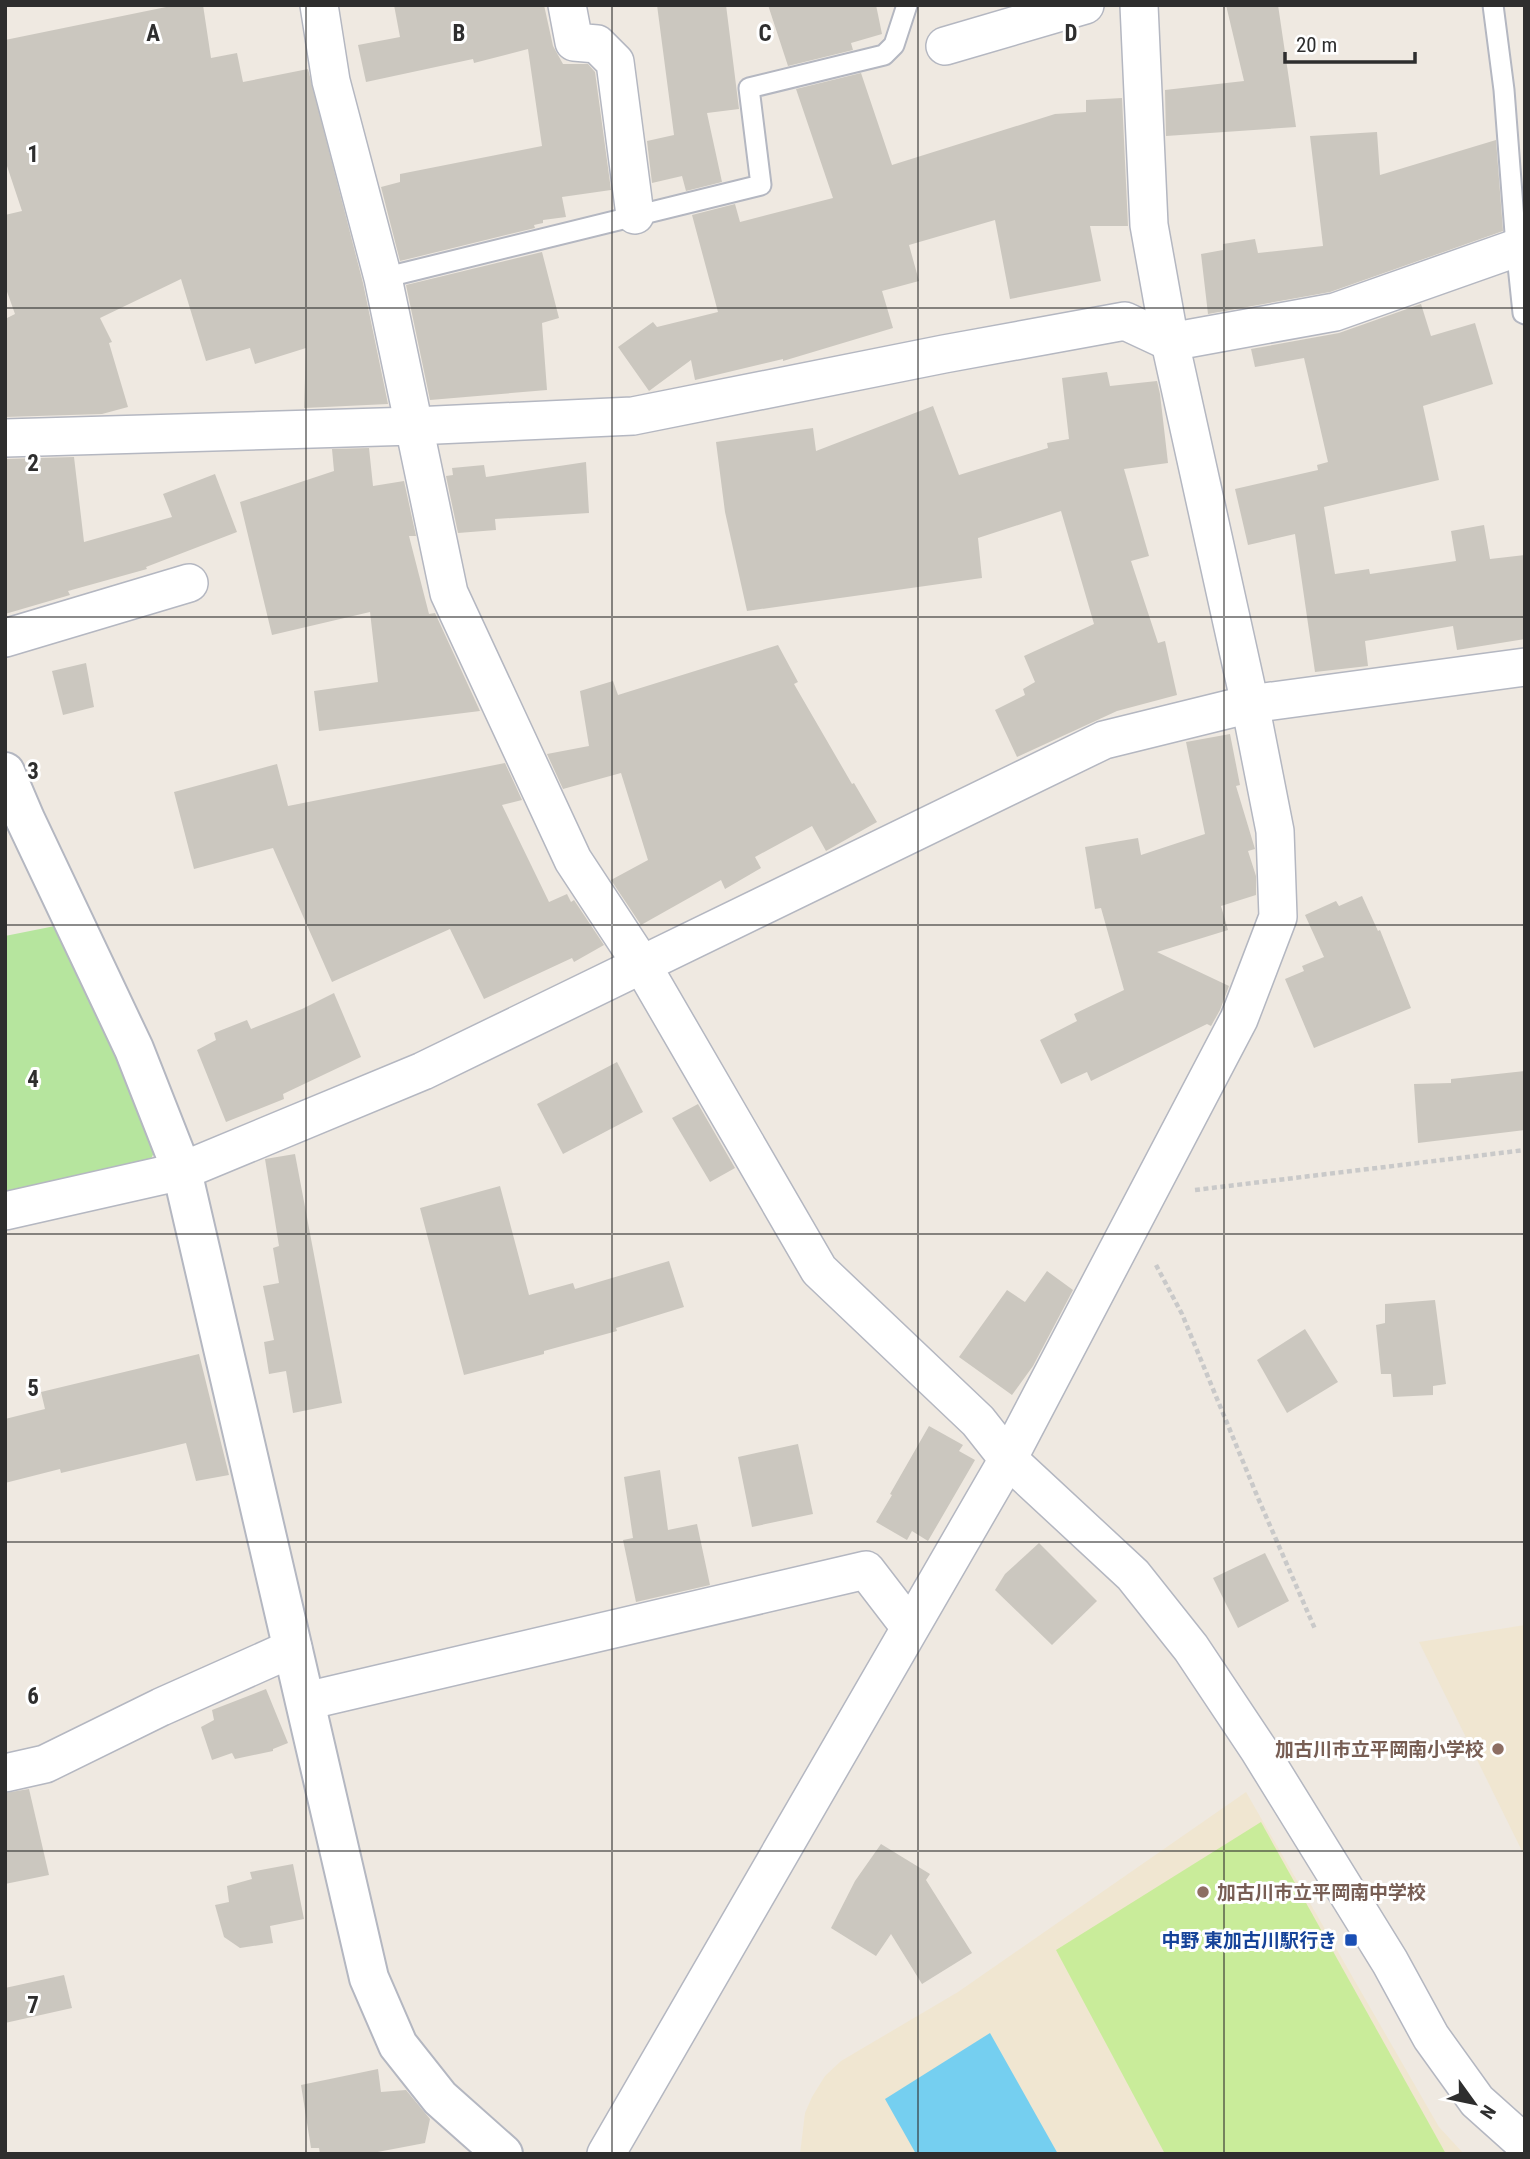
<svg xmlns="http://www.w3.org/2000/svg" width="1530" height="2159" viewBox="0 0 1530 2159" font-family="'Roboto Condensed','Noto Sans JP',sans-serif">
<style>
.education{fill:#f0e6d1}
.green{fill:#b6e59e}
.pitch{fill:#c9ec9a}
.water{fill:#75cff0}
.building{fill:#cbc7bf}
.lines{fill:none;stroke-linecap:round;stroke-linejoin:round}
.lane-casing{stroke:#b4b7c1;stroke-width:23}
.street-casing{stroke:#b4b7c1;stroke-width:40}
.secondary-casing{stroke:#b4b7c1;stroke-width:42}
.path{stroke:#c9c9c9;stroke-width:4.5;stroke-dasharray:5 3.5;stroke-linecap:butt}
.lane{stroke:#fff;stroke-width:19}
.street{stroke:#fff;stroke-width:37}
.secondary{stroke:#fff;stroke-width:38}
.grid{fill:none;stroke:#2e2e2e;stroke-width:2;stroke-opacity:0.55}
.education-dot{fill:#8d6e63;stroke:#fff;stroke-width:2.5}
.transit-dot{fill:#1a4fb4;stroke:#fff;stroke-width:2.5}
.labels{text-anchor:middle;stroke-width:6;stroke-linejoin:round;paint-order:stroke}
.education-label{font-size:19px;font-weight:bold;fill:#785e54;stroke:#fff;text-anchor:end}
.transit-label{font-size:19px;font-weight:bold;fill:#164399;stroke:#fff;text-anchor:end}
.grid-label{font-size:23px;text-anchor:middle;font-weight:bold;fill:#2e2e2e;stroke:#fff;stroke-width:6;stroke-linejoin:round;paint-order:stroke}
</style>
<rect width="100%" height="100%" fill="#efe9e1"/>
<g class="education">
<path d="M 1525,1625 L 1525,1857 L 1419,1642 Z"/>
<path d="M 1246,1792 L 1439,2127 L 1464,2154 L 800,2154 L 805,2113 L 812,2097 L 825,2076 L 841,2061 L 958,1992 Z"/>
</g>
<path class="green" d="M 55,926 L 158,1144 L 150,1161 L 5,1192 L 5,936 Z"/>
<path class="pitch" d="M 1261,1822 L 1446,2154 L 1165,2154 L 1056,1950 Z"/>
<path class="water" d="M 990,2033 L 1058,2154 L 916,2154 L 885,2099 Z"/>
<g class="building">
<path d="M 176,5 L 203,5 L 211,58 L 237,53 L 243,82 L 308,69 L 363,283 L 388,404 L 304,408 L 306,348 L 255,364 L 250,348 L 206,361 L 181,279 L 100,318 L 112,342 L 109,343 L 128,407 L 102,414 L 5,417 L 5,319 L 15,314 L 5,286 L 5,215 L 22,211 L 5,160 L 5,40 Z"/>
<path d="M 394,5 L 544,5 L 553,46 L 563,64 L 588,64 L 595,72 L 611,190 L 562,197 L 566,217 L 543,220 L 543,223 L 534,225 L 535,228 L 400,261 L 381,187 L 400,182 L 400,174 L 542,146 L 528,49 L 474,63 L 473,59 L 366,82 L 358,45 L 400,37 Z"/>
<path d="M 657,5 L 726,5 L 739,109 L 707,113 L 722,182 L 686,191 L 682,176 L 652,183 L 647,141 L 674,135 Z"/>
<path d="M 768,5 L 876,5 L 882,34 L 851,43 L 853,50 L 788,66 Z"/>
<path d="M 1226,5 L 1278,5 L 1296,127 L 1166,136 L 1165,90 L 1244,81 Z"/>
<path d="M 861,73 L 892,165 L 1055,114 L 1086,112 L 1086,100 L 1122,98 L 1128,226 L 1090,226 L 1101,281 L 1010,299 L 995,220 L 909,245 L 919,281 L 882,291 L 893,328 L 783,361 L 783,359 L 695,380 L 691,360 L 649,391 L 618,347 L 653,322 L 657,327 L 718,312 L 692,215 L 735,204 L 740,222 L 833,198 L 796,89 Z"/>
<path d="M 1377,132 L 1380,175 L 1496,140 L 1503,231 L 1330,292 L 1208,314 L 1201,254 L 1223,250 L 1223,244 L 1255,239 L 1258,253 L 1323,246 L 1310,136 Z"/>
<path d="M 542,252 L 559,318 L 542,323 L 547,390 L 430,400 L 406,285 Z"/>
<path d="M 1421,304 L 1431,336 L 1475,323 L 1493,384 L 1423,406 L 1439,480 L 1324,507 L 1335,574 L 1369,569 L 1370,574 L 1456,561 L 1451,531 L 1484,525 L 1490,559 L 1525,555 L 1525,639 L 1457,650 L 1453,626 L 1365,641 L 1368,666 L 1315,672 L 1295,534 L 1248,545 L 1235,489 L 1318,470 L 1317,465 L 1328,462 L 1304,358 L 1255,367 L 1251,349 L 1339,333 Z"/>
<path d="M 1107,372 L 1110,386 L 1157,381 L 1160,394 L 1168,463 L 1124,469 L 1149,556 L 1131,561 L 1158,643 L 1165,641 L 1177,695 L 1117,711 L 1017,757 L 995,710 L 1025,695 L 1023,689 L 1035,682 L 1024,656 L 1094,624 L 1061,511 L 978,538 L 982,578 L 747,611 L 725,512 L 716,442 L 813,428 L 816,451 L 933,406 L 959,475 L 1048,448 L 1047,443 L 1069,439 L 1062,378 Z"/>
<path d="M 369,448 L 373,486 L 404,481 L 416,536 L 409,536 L 429,614 L 435,613 L 480,711 L 319,731 L 314,691 L 378,682 L 370,612 L 272,635 L 240,502 L 334,471 L 332,449 Z"/>
<path d="M 74,457 L 84,542 L 172,517 L 163,494 L 215,474 L 237,532 L 146,567 L 147,569 L 68,591 L 70,595 L 5,614 L 5,459 Z"/>
<path d="M 586,462 L 589,513 L 495,519 L 496,530 L 458,533 L 446,476 L 453,475 L 452,468 L 484,465 L 486,477 Z"/>
<path d="M 778,645 L 798,682 L 794,684 L 852,784 L 854,783 L 877,822 L 826,851 L 812,826 L 755,857 L 761,868 L 725,889 L 721,880 L 641,925 L 611,880 L 648,860 L 621,773 L 563,789 L 547,754 L 589,746 L 580,691 L 613,681 L 618,695 Z"/>
<path d="M 86,663 L 94,707 L 63,715 L 52,671 Z"/>
<path d="M 1230,734 L 1240,785 L 1236,786 L 1255,849 L 1248,851 L 1256,876 L 1256,895 L 1221,906 L 1228,930 L 1157,952 L 1229,986 L 1220,1010 L 1211,1026 L 1207,1024 L 1091,1081 L 1087,1072 L 1061,1084 L 1040,1040 L 1077,1021 L 1074,1014 L 1124,990 L 1101,908 L 1095,909 L 1085,847 L 1138,838 L 1141,855 L 1205,834 L 1186,742 Z"/>
<path d="M 505,763 L 522,800 L 502,805 L 549,902 L 567,894 L 571,902 L 574,900 L 604,945 L 574,962 L 572,958 L 484,999 L 450,929 L 332,982 L 273,848 L 194,869 L 174,792 L 277,764 L 288,806 Z"/>
<path d="M 1362,896 L 1378,931 L 1380,930 L 1411,1008 L 1314,1048 L 1285,979 L 1304,971 L 1302,966 L 1324,957 L 1305,915 L 1336,901 L 1339,906 Z"/>
<path d="M 334,993 L 361,1057 L 283,1094 L 284,1099 L 226,1122 L 197,1050 L 216,1040 L 214,1033 L 247,1020 L 251,1029 L 302,1009 Z"/>
<path d="M 617,1062 L 643,1112 L 563,1154 L 537,1104 Z"/>
<path d="M 1525,1071 L 1525,1130 L 1418,1143 L 1414,1084 L 1451,1083 L 1451,1079 Z"/>
<path d="M 698,1104 L 735,1168 L 710,1182 L 672,1118 Z"/>
<path d="M 295,1154 L 342,1403 L 293,1413 L 286,1371 L 269,1374 L 264,1342 L 274,1340 L 263,1286 L 279,1283 L 273,1248 L 279,1246 L 265,1159 Z"/>
<path d="M 500,1186 L 529,1295 L 573,1283 L 575,1289 L 669,1261 L 684,1307 L 616,1328 L 617,1331 L 544,1351 L 544,1354 L 464,1375 L 420,1208 Z"/>
<path d="M 1047,1271 L 1073,1290 L 1033,1366 L 1012,1395 L 959,1357 L 1007,1290 L 1025,1302 Z"/>
<path d="M 1435,1300 L 1446,1384 L 1433,1386 L 1433,1395 L 1393,1397 L 1391,1374 L 1381,1374 L 1376,1325 L 1385,1323 L 1385,1304 Z"/>
<path d="M 1305,1329 L 1338,1382 L 1287,1413 L 1257,1360 Z"/>
<path d="M 199,1354 L 229,1475 L 196,1481 L 186,1443 L 61,1473 L 60,1469 L 5,1483 L 5,1419 L 45,1409 L 41,1392 Z"/>
<path d="M 929,1426 L 963,1445 L 959,1451 L 975,1460 L 928,1541 L 912,1531 L 907,1540 L 876,1522 L 892,1495 L 890,1494 Z"/>
<path d="M 798,1444 L 813,1514 L 752,1527 L 738,1457 Z"/>
<path d="M 660,1470 L 668,1530 L 697,1524 L 710,1585 L 636,1602 L 623,1540 L 633,1538 L 624,1477 Z"/>
<path d="M 1039,1543 L 1097,1601 L 1052,1645 L 995,1590 L 1005,1574 Z"/>
<path d="M 1265,1553 L 1289,1601 L 1238,1628 L 1213,1578 Z"/>
<path d="M 266,1689 L 288,1743 L 273,1749 L 273,1751 L 235,1759 L 232,1753 L 212,1760 L 201,1727 L 214,1720 L 212,1710 Z"/>
<path d="M 29,1789 L 49,1875 L 5,1884 L 5,1793 Z"/>
<path d="M 881,1844 L 930,1874 L 926,1880 L 972,1953 L 922,1984 L 891,1934 L 876,1956 L 831,1928 L 855,1881 Z"/>
<path d="M 293,1864 L 304,1919 L 270,1926 L 273,1943 L 240,1948 L 224,1937 L 215,1905 L 229,1902 L 227,1886 L 252,1879 L 250,1872 Z"/>
<path d="M 64,1975 L 72,2008 L 5,2023 L 5,1988 Z"/>
<path d="M 378,2069 L 381,2092 L 406,2090 L 430,2119 L 425,2143 L 367,2154 L 320,2154 L 319,2148 L 311,2148 L 301,2085 Z"/>
</g>
<g class="lines">
<g class="lane-casing">
<g id="lane">
<path d="M 1493,5 L 1504,90 L 1516,246 L 1523,313 L 1525,314"/>
<path d="M 383,278 L 761,185 L 749,88 L 884,55 L 894,45 L 907,5"/>
</g>
</g>
<g class="street-casing">
<g id="street">
<path d="M 319,5 L 331,81 L 383,278 L 449,593 L 573,860 L 642,965 L 819,1270 L 978,1421 L 1008,1459 L 1133,1575 L 1191,1648 L 1259,1750 L 1390,1962 L 1431,2037 L 1477,2101 L 1525,2144"/>
<path d="M 567,5 L 574,42 L 597,44 L 615,62 L 635,215"/>
<path d="M 945,46 L 1085,5"/>
<path d="M 5,438 L 414,426 L 633,416 L 944,354 L 1125,321 L 1170,342 L 1335,312 L 1525,245"/>
<path d="M 5,638 L 189,583"/>
<path d="M 5,1211 L 182,1171 L 423,1071 L 1104,740 L 1250,704 L 1525,667"/>
<path d="M 306,1701 L 866,1570 L 909,1626"/>
<path d="M 5,1773 L 45,1764 L 161,1707 L 293,1648"/>
<path d="M 606,2154 L 1008,1459 L 1239,1019 L 1278,917 L 1275,831 L 1250,704 L 1170,342 L 1149,225 L 1139,5"/>
</g>
</g>
<g class="secondary-casing">
<path id="secondary" d="M 5,772 L 25,819 L 134,1049 L 182,1171 L 369,1978 L 398,2045 L 440,2098 L 503,2154"/>
</g>
<g class="path">
<path d="M 1195,1190 L 1525,1150"/>
<path d="M 1156,1265 L 1182,1314 L 1258,1498 L 1315,1629"/>
</g>
<use href="#lane" class="lane"/>
<use href="#street" class="street"/>
<use href="#secondary" class="secondary"/>
</g>
<path class="grid" d="M 306,5 L 306,2154M 612,5 L 612,2154M 918,5 L 918,2154M 1224,5 L 1224,2154M 5,308 L 1525,308M 5,617 L 1525,617M 5,925 L 1525,925M 5,1234 L 1525,1234M 5,1542 L 1525,1542M 5,1851 L 1525,1851"/>
<g class="education-dot">
<circle cx="1498" cy="1749" r="7"/>
<circle cx="1203" cy="1892" r="7"/>
</g>
<rect class="transit-dot" x="1344" y="1933" width="14" height="14" rx="3.5"/>
<g class="labels">
<g class="education-label">
<text x="1484" y="1756">加古川市立平岡南小学校</text>
<text x="1217" y="1899" text-anchor="start">加古川市立平岡南中学校</text>
</g>
<g class="transit-label">
<text x="1337" y="1947">中野 東加古川駅行き</text>
</g>
</g>
<g class="grid-label">
<text x="153" y="41">A</text>
<text x="459" y="41">B</text>
<text x="765" y="41">C</text>
<text x="1071" y="41">D</text>
<text x="33" y="162">1</text>
<text x="33" y="471">2</text>
<text x="33" y="779">3</text>
<text x="33" y="1087">4</text>
<text x="33" y="1396">5</text>
<text x="33" y="1704">6</text>
<text x="33" y="2013">7</text>
</g>
<rect width="1530" height="2159" fill="none" stroke="#2e2e2e" stroke-width="14"/>
<g transform="translate(1474 2103) rotate(123)" stroke="#ffffff" stroke-width="5" paint-order="stroke">
<path d="M0-5L12 26L0 18L-12 26Z" fill="#2e2e2e"/>
<text y="-10" font-size="19" font-weight="bold" text-anchor="middle" fill="#2e2e2e">N</text>
</g>
<path d="M1285 52v10h130v-10" fill="none" stroke="#2e2e2e" stroke-width="3.5"/>
<text x="1296" y="52" font-size="21" fill="#2e2e2e" stroke="#ffffff" stroke-width="5" paint-order="stroke">20 m</text>
</svg>
